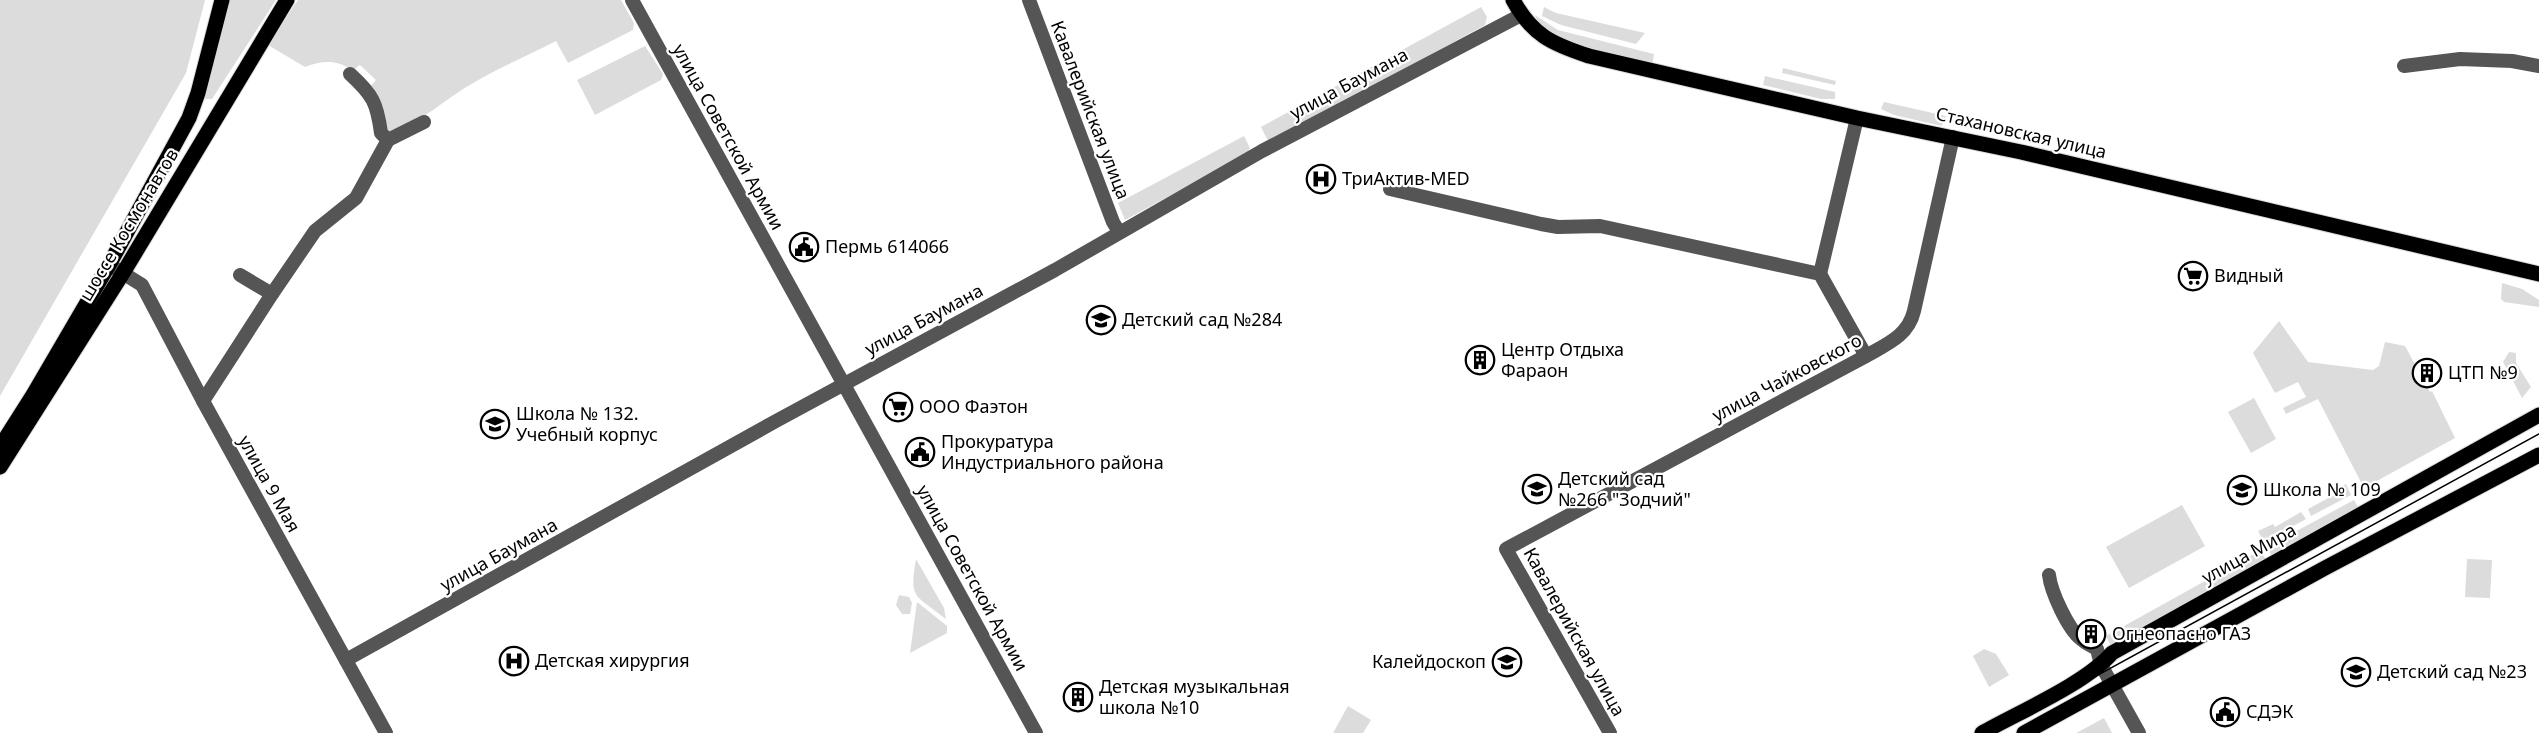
<svg xmlns="http://www.w3.org/2000/svg" width="2539" height="733" viewBox="0 0 2539 733" font-family="'Noto Sans',sans-serif">
<style>
.green{fill:#dcdcdc}
.lines{fill:none;stroke-linecap:round;stroke-linejoin:round}
.major-casing{stroke:#dbdbdb;stroke-width:17}
.minor{stroke:#555;stroke-width:14}
.major{stroke:#000;stroke-width:15}
.tram{stroke:#000;stroke-width:1.5}
.labels{text-anchor:middle;stroke-width:4.5;stroke-linejoin:round;paint-order:stroke}
.street-label{font-size:18px;fill:#000;stroke:#fff}
.poi-label{font-size:18px;fill:#000;stroke:#fff;text-anchor:start}
</style>
<rect width="100%" height="100%" fill="#fff"/>
<g class="green">
<path d="M 0,0 L 205,0 L 186,73 L 0,396 Z"/>
<path d="M 228,0 L 276,0 L 212,99 L 205,99 Z"/>
<path d="M 298,0 L 621,0 L 634,23 L 633,30 L 568,63 L 556,41 C 527,56 496,69 468,86 C 444,100 413,129 386,133 L 369,88 L 376,80 L 360,65 L 353,70 C 336,60 324,60 305,67 L 268,45 Z"/>
<path d="M 1481,7 L 1487,17 L 1485,25 L 1273,140 L 1267,139 L 1261,127 Z"/>
<path d="M 1544,7 L 1556,13 L 1645,33 L 1636,44 L 1561,25 L 1542,16 Z"/>
<path d="M 1535,15 L 1558,30 L 1654,54 L 1652,66 C 1622,58 1545,46 1535,15 Z"/>
<path d="M 645,46 L 663,74 L 661,80 L 595,115 L 577,80 Z"/>
<path d="M 1783,68 L 1836,81 L 1835,85 L 1782,73 Z"/>
<path d="M 1765,76 L 1835,92 L 1835,99 L 1821,99 L 1763,85 Z"/>
<path d="M 1884,102 L 1946,116 L 1942,126 L 1894,115 L 1881,109 Z"/>
<path d="M 1244,136 L 1250,148 L 1247,154 L 1125,220 L 1118,203 Z"/>
<path d="M 2502,283 L 2522,289 L 2539,300 L 2539,307 L 2504,302 L 2501,299 Z"/>
<path d="M 2279,321 L 2308,362 L 2373,370 L 2379,366 L 2385,342 L 2405,346 L 2430,392 L 2432,391 L 2455,438 L 2364,488 L 2318,399 L 2286,414 L 2283,408 L 2306,397 L 2298,382 L 2275,393 L 2253,353 Z"/>
<path d="M 2509,352 L 2516,353 L 2516,363 L 2531,387 L 2522,398 L 2503,362 Z"/>
<path d="M 2254,398 L 2276,439 L 2251,453 L 2228,412 Z"/>
<path d="M 2346,484 L 2351,495 L 2311,516 L 2308,509 L 2334,495 L 2332,491 Z"/>
<path d="M 2354,500 L 2358,507 L 2271,555 L 2267,547 Z"/>
<path d="M 2182,505 L 2205,546 L 2129,588 L 2106,547 Z"/>
<path d="M 2301,512 L 2306,519 L 2264,542 L 2258,531 L 2273,524 L 2275,527 Z"/>
<path d="M 2261,550 L 2266,560 L 2111,646 L 2106,636 Z"/>
<path d="M 916,559 L 944,608 L 946,619 C 915,594 909,600 916,559 Z"/>
<path d="M 2467,559 L 2492,560 L 2490,598 L 2465,597 Z"/>
<path d="M 899,595 L 909,597 L 912,603 L 910,614 L 902,614 L 896,605 Z"/>
<path d="M 917,602 L 947,626 L 947,633 L 910,653 Z"/>
<path d="M 1984,649 L 1996,654 L 2009,675 L 1989,687 L 1973,656 Z"/>
<path d="M 1348,706 L 1371,720 L 1363,733 L 1333,733 Z"/>
<path d="M 2104,718 L 2112,733 L 2076,733 L 2080,731 Z"/>
</g>
<g class="lines">
<g class="major-casing">
<g id="major">
<path d="M 1513,0 C 1532,35 1552,44 1589,56 L 1857,118 L 2021,152 L 2539,274"/>
<path d="M 0,447 L 33,395 L 109,265 L 189,118 L 198,93 L 222,0"/>
<path d="M 0,467 L 123,273 L 287,0"/>
<path d="M 1982,733 C 2019,712 2085,684 2112,653 L 2539,415"/>
<path d="M 2024,733 L 2325,568 L 2539,455"/>
</g>
</g>
<g class="minor">
<path d="M 632,0 L 1036,733"/>
<path d="M 1029,0 L 1113,222 L 1119,232"/>
<path d="M 2404,66 L 2460,59 L 2512,61 L 2539,66"/>
<path d="M 350,74 C 373,95 377,103 381,133 L 388,140"/>
<path d="M 1390,189 L 1541,224 L 1558,227 L 1600,226 L 1820,274 L 1866,356"/>
<path d="M 113,267 L 142,285 L 203,401 L 386,733"/>
<path d="M 1820,274 L 1857,118"/>
<path d="M 240,275 L 272,294"/>
<path d="M 203,401 L 272,294 L 315,231 L 356,198 L 388,140 L 424,122"/>
<path d="M 2049,575 C 2051,592 2068,629 2081,639 C 2085,643 2092,646 2097,649 L 2101,665 L 2139,733"/>
<path d="M 346,660 L 776,421 L 1055,270 L 1262,151 L 1521,15"/>
<path d="M 1610,733 L 1506,549 L 1866,356 C 1887,344 1908,336 1914,311 L 1953,137"/>
</g>
<use href="#major" class="major"/>
<path class="tram" d="M 1992,733 L 2539,434"/>
</g>
<defs>
<g id="hospital-ring" transform="scale(1.5)"><circle r="9.5" fill="#fff" stroke="#000" stroke-width="1.5"/><path d="M-5-5h3v3.5h4V-5h3V5h-3V1.5h-4V5h-3Z" fill="#000"/></g>
<g id="civic-ring" transform="scale(1.5)"><circle r="9.5" fill="#fff" stroke="#000" stroke-width="1.5"/><path d="M-.6-6.5H3V-4.5H.6V-3L4-1V1h2V6H-6V1h2V-1L-.6-3ZM-1.2 2.5V6h2.4V2.5Z" fill="#000"/></g>
<g id="supermarket-ring" transform="scale(1.5)"><circle r="9.5" fill="#fff" stroke="#000" stroke-width="1.5"/><path d="M-6-5.5h2.5l.6 2H6L4.5 2H-2.5L-4.4-4H-6ZM-1.5 3.2a1.3 1.3 0 1 0 .1 0ZM3 3.2a1.3 1.3 0 1 0 .1 0Z" fill="#000"/></g>
<g id="school-ring" transform="scale(1.5)"><circle r="9.5" fill="#fff" stroke="#000" stroke-width="1.5"/><path d="M0-5L7-2L0 1L-7-2ZM-4 1L0 2.5L4 1V4Q0 6-4 4Z" fill="#000"/></g>
<g id="building-ring" transform="scale(1.5)"><circle r="9.5" fill="#fff" stroke="#000" stroke-width="1.5"/><path d="M-4-6H4V6H1V3H-1V6H-4ZM-2.5-4.3h1.7v1.8h-1.7ZM.8-4.3h1.7v1.8H.8ZM-2.5-1h1.7V.8h-1.7ZM.8-1h1.7V.8H.8Z" fill="#000"/></g>
</defs>
<g fill-rule="evenodd">
<use href="#hospital-ring" x="1321" y="179"/>
<use href="#civic-ring" x="804" y="247"/>
<use href="#supermarket-ring" x="2193" y="276"/>
<use href="#school-ring" x="1101" y="320"/>
<use href="#building-ring" x="1480" y="360"/>
<use href="#building-ring" x="2427" y="373"/>
<use href="#supermarket-ring" x="898" y="407"/>
<use href="#school-ring" x="495" y="424"/>
<use href="#civic-ring" x="920" y="452"/>
<use href="#school-ring" x="1537" y="489"/>
<use href="#school-ring" x="2242" y="490"/>
<use href="#building-ring" x="2091" y="634"/>
<use href="#hospital-ring" x="514" y="661"/>
<use href="#school-ring" x="1507" y="662"/>
<use href="#school-ring" x="2356" y="672"/>
<use href="#building-ring" x="1078" y="697"/>
<use href="#civic-ring" x="2225" y="712"/>
</g>
<g class="labels">
<g class="street-label">
<text transform="translate(1349 84) rotate(-28)" y="6">улица Баумана</text>
<text transform="translate(1090 110) rotate(69)" y="6">Кавалерийская улица</text>
<text transform="translate(2021 133) rotate(13)" y="6">Стахановская улица</text>
<text transform="translate(728 137) rotate(61)" y="6">улица Советской Армии</text>
<text transform="translate(129 225) rotate(-59)" y="6">шоссе Космонавтов</text>
<text transform="translate(924 320) rotate(-28)" y="6">улица Баумана</text>
<text transform="translate(1787 378) rotate(-28)" y="6">улица Чайковского</text>
<text transform="translate(269 484) rotate(61)" y="6">улица 9 Мая</text>
<text transform="translate(2249 554) rotate(-29)" y="6">улица Мира</text>
<text transform="translate(499 555) rotate(-29)" y="6">улица Баумана</text>
<text transform="translate(972 578) rotate(61)" y="6">улица Советской Армии</text>
<text transform="translate(1574 632) rotate(61)" y="6">Кавалерийская улица</text>
</g>
<g class="poi-label">
<text x="1342" y="185">ТриАктив-MED</text>
<text x="825" y="253">Пермь 614066</text>
<text x="2214" y="282">Видный</text>
<text x="1122" y="326">Детский сад №284</text>
<text x="1501" y="356">Центр Отдыха<tspan x="1501" dy="21">Фараон</tspan></text>
<text x="2448" y="379">ЦТП №9</text>
<text x="919" y="413">ООО Фаэтон</text>
<text x="516" y="420">Школа № 132.<tspan x="516" dy="21">Учебный корпус</tspan></text>
<text x="941" y="448">Прокуратура<tspan x="941" dy="21">Индустриального района</tspan></text>
<text x="1558" y="485">Детский сад<tspan x="1558" dy="21">№266 "Зодчий"</tspan></text>
<text x="2263" y="496">Школа № 109</text>
<text x="2112" y="640">Огнеопасно ГАЗ</text>
<text x="535" y="667">Детская хирургия</text>
<text x="1486" y="668" text-anchor="end">Калейдоскоп</text>
<text x="2377" y="678">Детский сад №23</text>
<text x="1099" y="693">Детская музыкальная<tspan x="1099" dy="21">школа №10</tspan></text>
<text x="2246" y="718">СДЭК</text>
</g>
</g>
</svg>
